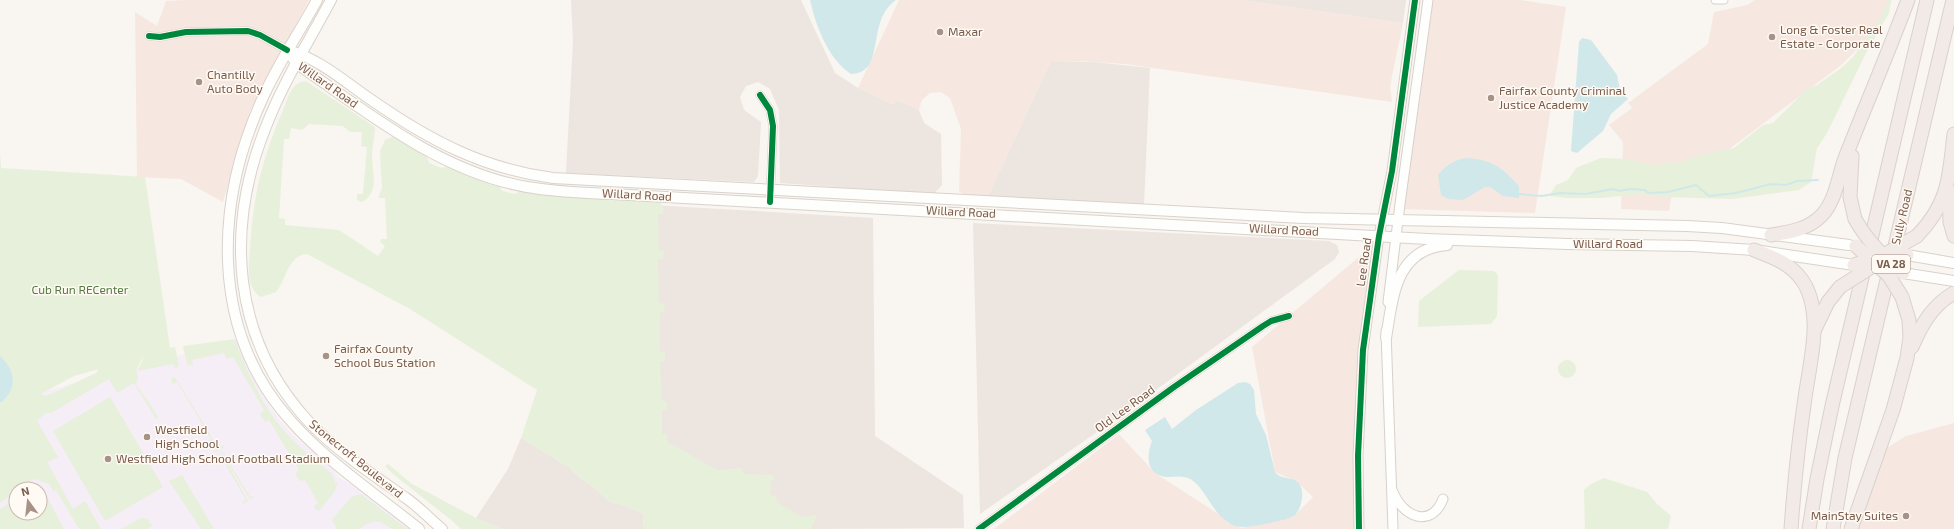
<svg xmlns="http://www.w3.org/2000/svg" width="1954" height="529" viewBox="0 0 1954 529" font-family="'Exo 2',sans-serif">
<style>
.commercial{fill:#f6e8e1}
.industrial{fill:#ede5e0}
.education{fill:#f6eef6;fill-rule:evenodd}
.green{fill:#e7f0db;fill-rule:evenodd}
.water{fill:#d0e8ea}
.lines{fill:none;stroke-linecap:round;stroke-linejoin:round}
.stream{stroke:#d0e8ea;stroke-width:2}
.minor-casing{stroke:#d7d1cb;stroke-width:9}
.tertiary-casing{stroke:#d7d1cb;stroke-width:11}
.secondary-casing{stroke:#d9d2cb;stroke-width:12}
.motorway-casing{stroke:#dad1cc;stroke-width:15}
.minor{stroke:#fefefd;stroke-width:7}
.tertiary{stroke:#fefefd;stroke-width:9}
.secondary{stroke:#fefefd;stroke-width:10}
.motorway{stroke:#f2eae7;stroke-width:13}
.motorway-bridge-casing{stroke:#dad1cc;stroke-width:15;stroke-linecap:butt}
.motorway-bridge{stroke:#f2eae7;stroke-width:13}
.cycleway-casing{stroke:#fffaf3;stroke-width:8}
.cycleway{stroke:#00873e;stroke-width:6}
.poi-dot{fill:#a69286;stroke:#fffaf3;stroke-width:1.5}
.labels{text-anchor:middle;stroke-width:3;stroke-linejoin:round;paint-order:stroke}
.shield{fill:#fffaf3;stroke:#a28b7f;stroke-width:1}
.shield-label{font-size:11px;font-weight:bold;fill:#7a5c4d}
.poi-label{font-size:12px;fill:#7a5c4d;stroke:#fffaf3;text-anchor:start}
.street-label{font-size:12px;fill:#7a5c4d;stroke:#fffaf3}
.park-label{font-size:12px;fill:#537a41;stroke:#fffaf3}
</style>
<rect width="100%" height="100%" fill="#f9f5f0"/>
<g class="commercial">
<path d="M 187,0 L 309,0 L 250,111 L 223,202 L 181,179 L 137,177 L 135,12 L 157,26 L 166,1 Z"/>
<path d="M 899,0 L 1242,0 L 1403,23 L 1390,86 L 1392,102 L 1125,64 L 1083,61 L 1051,61 L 988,197 L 965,196 L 959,191 L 961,129 L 950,98 L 941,92 L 930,93 L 922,100 L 919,110 L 897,100 L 894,105 L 858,88 Z"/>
<path d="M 1432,0 L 1521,0 L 1566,7 L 1535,213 L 1399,209 Z"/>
<path d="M 1755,0 L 1892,0 L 1884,16 L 1863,44 L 1840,66 L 1672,192 L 1669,211 L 1621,209 L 1623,142 L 1609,125 L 1632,108 L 1628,103 L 1708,44 L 1714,12 L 1747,5 Z"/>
<path d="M 1372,246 L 1361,381 L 1359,529 L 994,529 L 1119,434 L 1155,473 L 1220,515 L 1228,523 L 1242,528 L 1293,517 L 1313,497 L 1296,481 L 1275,472 L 1252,347 Z"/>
<path d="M 1954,423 L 1954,529 L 1856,529 L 1882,451 L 1906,436 Z"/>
</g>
<g class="industrial">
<path d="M 571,0 L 801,0 L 835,73 L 858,88 L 894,105 L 897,100 L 919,110 L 924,123 L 941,134 L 942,185 L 934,194 L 780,183 L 779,110 L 770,89 L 758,82 L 746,86 L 740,97 L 744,110 L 761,122 L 758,176 L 754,182 L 566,173 L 573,41 Z"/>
<path d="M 1242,0 L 1406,0 L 1403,23 Z"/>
<path d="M 1051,61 L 1094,62 L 1150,68 L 1144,204 L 988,197 Z"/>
<path d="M 651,205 L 873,218 L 875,436 L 963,495 L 964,528 L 810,529 L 654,442 Z"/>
<path d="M 973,223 L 1329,241 L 1337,245 L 1339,252 L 1335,259 L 1134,406 L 980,514 Z"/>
<path d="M 521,438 L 570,468 L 581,479 L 591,485 L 610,502 L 626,506 L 643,514 L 644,529 L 502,529 L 476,518 L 508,469 Z"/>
</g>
<path class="education" d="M 238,340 L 250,368 L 272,410 L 291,433 L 334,471 L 338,477 L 365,492 L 412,529 L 0,529 L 0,403 ZM 16,489 L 40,489 L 40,513 L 16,513 Z"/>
<g class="green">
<path d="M 1888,0 L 1891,0 L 1889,13 L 1866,53 L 1827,133 L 1817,148 L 1811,182 L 1799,190 L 1732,199 L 1663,197 L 1642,194 L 1601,198 L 1568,198 L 1549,196 L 1556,185 L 1568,180 L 1576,168 L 1601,158 L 1627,159 L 1656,165 L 1682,162 L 1700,155 L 1734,148 L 1763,125 L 1773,123 L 1807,89 L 1817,85 L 1840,69 L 1853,57 L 1881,18 Z"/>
<path d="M 306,81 L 375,127 C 375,137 372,146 372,156 C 372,172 380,192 362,202 L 357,200 L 357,194 L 363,194 L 367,147 L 361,146 L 362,132 L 350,132 L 343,126 L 309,124 L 302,130 L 291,128 L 289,139 L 284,139 L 279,218 L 285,219 L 285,225 L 339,230 L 378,256 L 385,246 L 380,242 L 381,239 L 387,239 L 385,198 L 378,198 L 382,188 L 380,151 L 385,140 L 394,136 L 426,155 L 429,163 L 442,168 L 449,166 L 499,185 L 502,191 L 515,194 L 520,191 L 529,191 L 603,197 L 606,200 C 624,201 641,199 659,200 L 664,209 L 663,214 L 658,214 L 659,251 L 664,250 L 663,259 L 658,260 L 659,303 L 665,304 L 664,312 L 660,313 L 660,351 L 665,352 L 665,361 L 660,362 L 662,401 L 667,401 L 667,409 L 662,410 L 662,434 L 667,434 L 668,442 L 717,470 L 743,468 L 743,474 L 773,475 L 775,480 L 771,481 L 770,495 L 776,496 L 777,502 L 802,517 L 817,515 L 811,529 L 644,529 L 643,514 L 626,506 L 610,502 L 591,485 L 581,479 L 570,468 L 521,438 L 537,390 L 410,309 L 307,254 C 289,254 286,280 276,292 L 261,297 C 245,288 249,265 250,249 C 253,196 262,159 283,110 C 286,103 288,94 293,88 C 297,83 301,82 306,81 Z"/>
<path d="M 0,153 L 1,168 L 145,177 L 170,348 L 166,349 L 175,347 L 179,365 L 176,369 L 173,364 L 138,371 L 144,355 L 136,370 L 138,378 L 136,384 C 140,391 158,414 158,419 L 156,419 L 134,383 L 117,393 L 109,379 L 51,413 L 45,413 L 37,421 L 58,457 L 47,462 L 73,509 L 85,501 L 101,529 L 79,529 L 56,490 L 53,491 L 49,484 L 34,479 L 27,483 L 27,486 L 21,489 L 16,489 L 16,492 L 0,503 ZM 99,369 L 96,373 L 51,394 L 45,396 L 41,394 L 22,404 L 74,376 Z"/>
<path d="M 1459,270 L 1494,271 L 1498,275 L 1497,316 L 1491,324 L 1418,327 L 1419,301 Z"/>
<path d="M 235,339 C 242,361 260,399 273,417 C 289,439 310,456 331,473 L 334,478 L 335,484 L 338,482 L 335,491 L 320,510 L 316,510 L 314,506 L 318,503 L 305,480 L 300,481 L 295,474 L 299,470 L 269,420 L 265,422 L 260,414 L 264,410 L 233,357 L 227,359 L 224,353 L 192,360 L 193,365 L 189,366 L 187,364 L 183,346 Z"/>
<circle cx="1567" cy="369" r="9"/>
<path d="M 175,377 L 210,434 L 213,442 L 209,444 L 207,442 L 211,439 L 177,382 L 173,384 L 171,380 L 171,379 Z"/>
<path d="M 110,397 L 163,487 L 105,521 L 53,431 Z"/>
<path d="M 224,445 L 225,446 L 221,449 L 249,495 L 249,497 L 255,496 L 251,499 L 249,498 L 220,449 L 219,447 Z"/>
<path d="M 217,449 L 225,459 L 247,499 L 248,501 L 243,504 L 242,502 L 246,500 L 218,451 L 212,453 Z"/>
<path d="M 388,464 L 412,484 L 476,518 L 502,529 L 461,529 L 450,519 L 393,474 L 385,466 Z"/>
<path d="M 182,475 L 214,529 L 201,529 L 169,481 Z"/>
<path d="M 1604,478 L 1647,492 L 1657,504 L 1671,516 L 1668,529 L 1585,529 L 1584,490 L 1591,484 Z"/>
<path d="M 40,490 L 46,495 L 64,529 L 0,529 L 0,509 L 16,499 L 16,513 L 40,513 Z"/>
<path d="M 361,494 L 407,529 L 392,529 L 381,522 L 374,522 L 366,524 L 360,529 L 337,529 L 332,520 L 351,497 Z"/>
<path d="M 141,518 L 148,519 L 152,526 L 146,529 L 121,529 Z"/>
</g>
<g class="water">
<path d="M 810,0 L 896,0 C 865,21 887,73 851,74 C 828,59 816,26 810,0 Z"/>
<path d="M 1582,38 L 1591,40 L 1617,75 L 1620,90 L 1628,99 L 1611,114 L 1603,131 L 1577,153 L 1571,151 L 1579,42 Z"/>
<path d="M 1468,158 C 1495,161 1501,167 1519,186 L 1519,198 L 1503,196 L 1490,187 L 1485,187 L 1463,200 L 1448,199 L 1441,195 L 1438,175 C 1446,165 1455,159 1468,158 Z"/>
<path d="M 0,356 C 16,370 18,390 0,403 Z"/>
<path d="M 1245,382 L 1250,384 L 1254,390 L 1256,414 L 1266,435 L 1275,472 C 1282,481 1294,475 1300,485 C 1305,494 1301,510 1294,516 C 1288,520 1252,527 1244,527 C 1239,527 1233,526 1229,523 C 1213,514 1207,491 1192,480 C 1184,475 1176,477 1168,477 C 1146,476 1146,456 1152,441 L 1145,430 L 1165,417 L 1172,429 L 1196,410 L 1238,383 Z"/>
</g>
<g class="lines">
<path class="stream" d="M 1519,194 L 1542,196 L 1560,193 L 1585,194 L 1613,189 L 1619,191 L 1630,189 L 1645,190 L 1648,193 L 1668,192 L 1696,185 L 1709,196 L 1736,193 L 1771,184 L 1786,185 L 1797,181 L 1818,180"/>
<g class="minor-casing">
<g id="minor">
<path d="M 1715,0 L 1724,0"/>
<path d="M 149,36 L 160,37 L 186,32 L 248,31 L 260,35 L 287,50"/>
<path d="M 760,95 L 770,110 L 773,126 L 770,202"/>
<path d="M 979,529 L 1174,387 L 1263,326 L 1271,321 L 1289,316"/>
</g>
</g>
<g class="tertiary-casing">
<g id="tertiary">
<path d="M 1388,302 L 1400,204 L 1428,0"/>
<path d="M 1386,331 L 1393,529"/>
<path d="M 1393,492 C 1403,517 1431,529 1443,499"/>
<path d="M 1359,529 L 1358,456 L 1363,350 L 1379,236 L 1392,171 L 1415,0"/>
</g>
</g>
<g class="secondary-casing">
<g id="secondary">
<path d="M 317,0 C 300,31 280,61 265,93 C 215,199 208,328 290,420 C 327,462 376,494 419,529"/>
<path d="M 331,0 C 308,43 282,84 265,129 C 225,231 232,339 309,422 C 337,451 373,475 406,498 C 419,507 430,519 442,529"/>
<path d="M 287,50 L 297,64 C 367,112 440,172 527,187 C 561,193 596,193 630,195 L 1427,239 L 1568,244 L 1692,246 L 1754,250 L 1854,265"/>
<path d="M 287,50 C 319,58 346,83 373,101 C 429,140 484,169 553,178 L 1303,218 L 1687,226 L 1722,228 L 1849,245"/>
<path d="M 1907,255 L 1954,263"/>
<path d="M 1903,273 L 1954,281"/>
<path d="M 1386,338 C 1393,297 1395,249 1447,245"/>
</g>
</g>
<g class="motorway-casing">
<g id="motorway">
<path d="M 1852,156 L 1850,197 L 1855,219"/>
<path d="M 1949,191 L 1950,222 L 1954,236"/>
<path d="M 1771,235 C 1789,232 1807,230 1821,216 C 1836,201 1838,177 1845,158 C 1866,105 1888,53 1908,0"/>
<path d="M 1917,236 C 1949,203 1949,178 1954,134"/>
<path d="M 1754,250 C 1772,257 1790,263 1802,280 C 1812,294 1815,315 1814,332 C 1813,356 1807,381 1804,405 C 1798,446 1794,487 1791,529"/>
<path d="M 1815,329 L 1828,302 L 1840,287"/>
<path d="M 1912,347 C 1921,326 1932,305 1954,293"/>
<path d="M 1809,529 L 1817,479 L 1832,406 L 1927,0"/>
<path d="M 1833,529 L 1845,458 L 1953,0"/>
<path d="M 1851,529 L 1893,410 L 1907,358 L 1910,337 L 1909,320 L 1902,297"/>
</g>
</g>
<use href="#minor" class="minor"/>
<use href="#tertiary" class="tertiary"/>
<use href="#secondary" class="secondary"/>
<use href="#motorway" class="motorway"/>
<g class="motorway-bridge-casing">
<g id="motorway-bridge">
<path d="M 1855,219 C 1867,241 1883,257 1903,273"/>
<path d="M 1856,246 L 1889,276 L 1902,297"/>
<path d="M 1854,265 L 1889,252 L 1917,236"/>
<path d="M 1840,287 L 1876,264 L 1907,255"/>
</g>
</g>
<use href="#motorway-bridge" class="motorway-bridge"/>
<g class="cycleway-casing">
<g id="cycleway">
<path d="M 149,36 L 160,37 L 186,32 L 248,31 L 260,35 L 287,50"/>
<path d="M 760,95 L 770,110 L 773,126 L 770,202"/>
<path d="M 979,529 L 1174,387 L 1263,326 L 1271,321 L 1289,316"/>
<path d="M 1359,529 L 1358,456 L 1363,350 L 1379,236 L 1392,171 L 1415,0"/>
</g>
</g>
<use href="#cycleway" class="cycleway"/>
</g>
<g class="poi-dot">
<circle cx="940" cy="32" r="4"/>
<circle cx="1772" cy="37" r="4"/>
<circle cx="199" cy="82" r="4"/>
<circle cx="1491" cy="98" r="4"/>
<circle cx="326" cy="356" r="4"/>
<circle cx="147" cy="437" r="4"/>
<circle cx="108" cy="459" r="4"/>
<circle cx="1906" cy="516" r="4"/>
</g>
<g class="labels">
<rect class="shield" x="1872" y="255" width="38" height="18" rx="3"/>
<g class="shield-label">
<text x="1891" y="268">VA 28</text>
</g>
<g class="poi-label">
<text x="1780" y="34">Long &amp; Foster Real<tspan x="1780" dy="14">Estate - Corporate</tspan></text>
<text x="948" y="36">Maxar</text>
<text x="207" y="79">Chantilly<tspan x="207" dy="14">Auto Body</tspan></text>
<text x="1499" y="95">Fairfax County Criminal<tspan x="1499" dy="14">Justice Academy</tspan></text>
<text x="334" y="353">Fairfax County<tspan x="334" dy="14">School Bus Station</tspan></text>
<text x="155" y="434">Westfield<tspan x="155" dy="14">High School</tspan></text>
<text x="116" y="463">Westfield High School Football Stadium</text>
<text x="1898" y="520" text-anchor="end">MainStay Suites</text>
</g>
<g class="street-label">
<text transform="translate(328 85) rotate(35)" y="4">Willard Road</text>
<text transform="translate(637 195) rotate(3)" y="4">Willard Road</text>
<text transform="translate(961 212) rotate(3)" y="4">Willard Road</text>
<text transform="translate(1902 217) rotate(-77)" y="4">Sully Road</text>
<text transform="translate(1284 230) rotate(3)" y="4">Willard Road</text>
<text x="1608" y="248">Willard Road</text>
<text transform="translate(1364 262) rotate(-82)" y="4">Lee Road</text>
<text transform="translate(1125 409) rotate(-36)" y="4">Old Lee Road</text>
<text transform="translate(356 459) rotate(39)" y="4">Stonecroft Boulevard</text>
</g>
<g class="park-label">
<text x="80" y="294">Cub Run RECenter</text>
</g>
</g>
<g transform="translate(28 501) rotate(345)"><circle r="19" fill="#fffaf3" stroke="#cabbb1"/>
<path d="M0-3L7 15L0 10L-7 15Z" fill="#a69286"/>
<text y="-6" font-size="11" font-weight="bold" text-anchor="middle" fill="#7a5c4d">N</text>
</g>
</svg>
